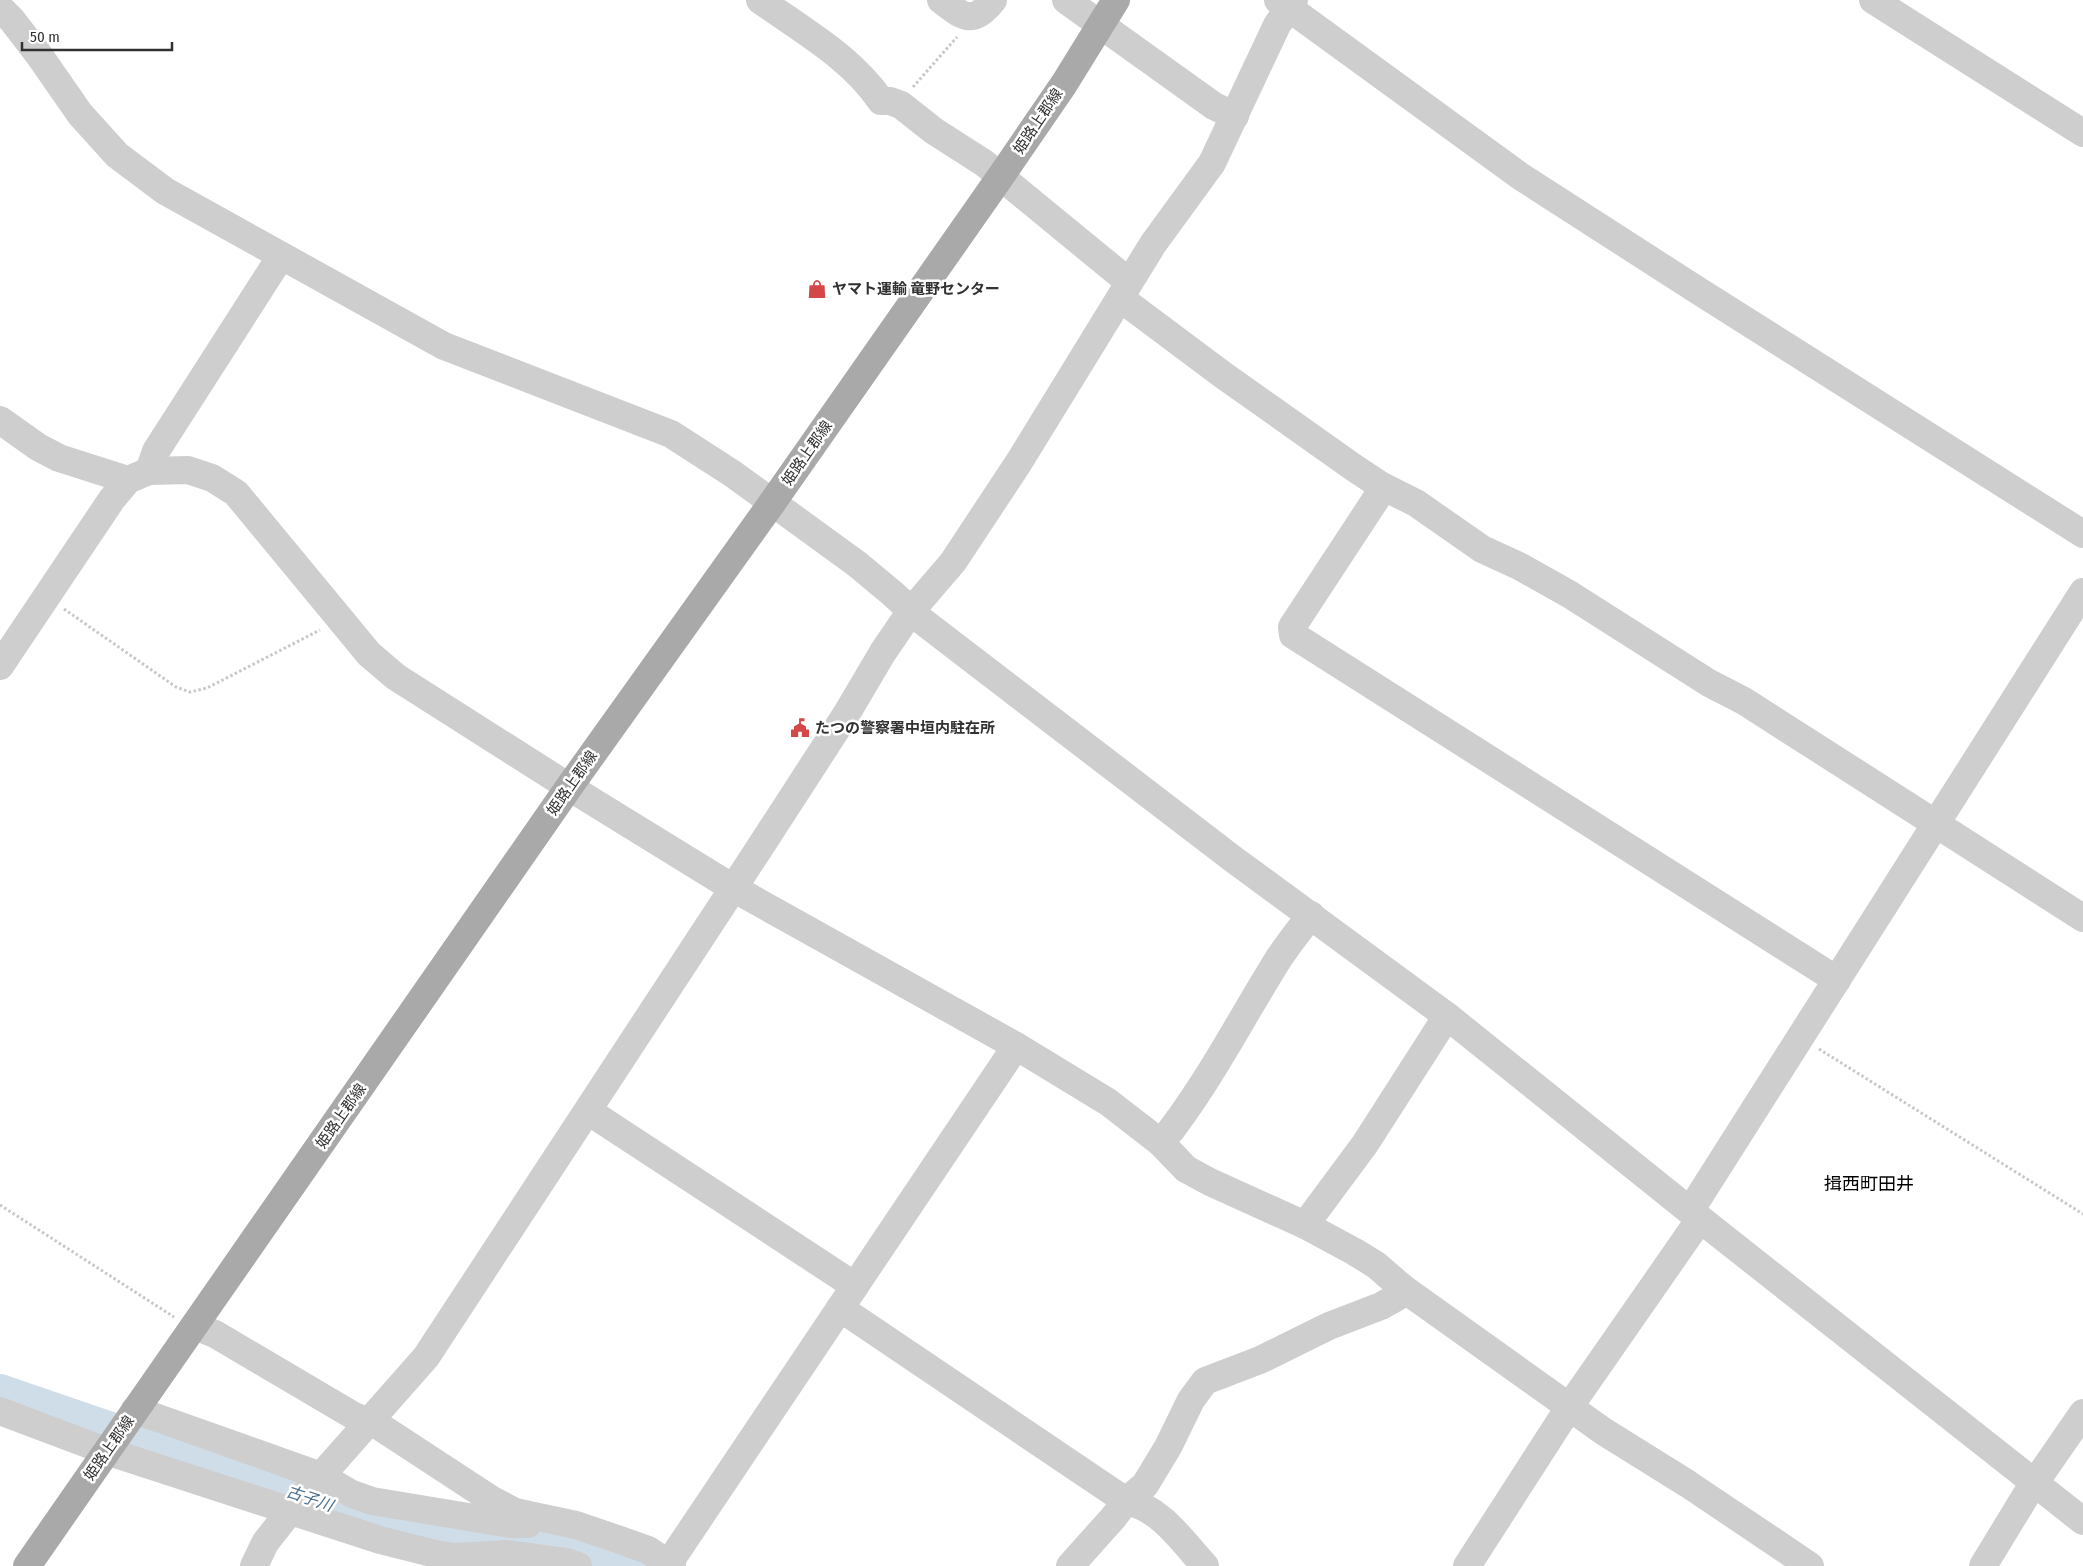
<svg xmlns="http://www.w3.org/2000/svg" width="2083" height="1566" viewBox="0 0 2083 1566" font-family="'Fira Sans Condensed','Noto Sans JP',sans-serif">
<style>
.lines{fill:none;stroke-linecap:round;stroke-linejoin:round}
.river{stroke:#cfdde9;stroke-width:36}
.path{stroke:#c8c8c8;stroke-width:3;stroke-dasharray:2.5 2.5;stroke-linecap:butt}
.minor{stroke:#cecece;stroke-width:28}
.major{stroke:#a9a9a9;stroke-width:28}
.labels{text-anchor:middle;stroke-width:5;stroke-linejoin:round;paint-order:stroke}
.street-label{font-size:15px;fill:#313131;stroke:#fff}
.poi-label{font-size:15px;font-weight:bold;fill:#313131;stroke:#fff;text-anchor:start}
.water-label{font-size:16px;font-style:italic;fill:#476c8a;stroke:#fff}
.quarter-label{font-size:18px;fill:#000;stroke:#fff}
</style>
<rect width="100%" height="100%" fill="#fff"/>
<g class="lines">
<path class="river" d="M 0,1392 L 365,1517 L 428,1533 L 598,1551 L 629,1566"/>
<g class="path">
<path d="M 913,87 L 957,37"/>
<path d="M 64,609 L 176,687 L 190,692 L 207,688 L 320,630"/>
<path d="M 1819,1049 L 2083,1214"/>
<path d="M 0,1205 L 174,1317"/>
</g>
<g class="minor">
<path d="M 760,0 C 802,30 851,57 881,101 L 890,101 L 901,105 L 934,131 L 984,163 L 1129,282"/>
<path d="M 941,0 C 963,17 973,26 993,0"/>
<path d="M 1066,0 L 1214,106 L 1235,116"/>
<path d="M 1278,0 L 1520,176 L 1694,288 L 2083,534"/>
<path d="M 1873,0 L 2083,133"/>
<path d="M 0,8 L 12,20 L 39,55 L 80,114 L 117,155 L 165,191 L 444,346 L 671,434 L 733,474 L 857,564 L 893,594 L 921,620 L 1233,859 L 1447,1016 L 1690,1211 L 2083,1521"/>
<path d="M 1120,298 L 1223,375 L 1353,467 L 1380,485 L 1416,503 L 1482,549 L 1519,566 L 1569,594 L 1709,683 L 1744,701 L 2083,918"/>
<path d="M 0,420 L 38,447 L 59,458 L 128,480"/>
<path d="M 149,471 L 156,451 L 281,256"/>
<path d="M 1380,485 L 1378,496 L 1292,627 L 1293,635 L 1837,980"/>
<path d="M 0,666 L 112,499 L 128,480 L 149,471 L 188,470 L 212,478 L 236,493 L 369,654 L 396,677 L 569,787 L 733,888 L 1016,1046 L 1108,1102 L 1161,1143 L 1186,1169 L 1210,1182 L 1305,1225 L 1355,1252 L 1376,1265 L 1404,1289 L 1603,1431 L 1688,1484 L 1810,1566"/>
<path d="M 588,1111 L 855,1286"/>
<path d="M 1161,1143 C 1207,1086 1240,1020 1279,958 C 1289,943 1300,929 1311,915"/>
<path d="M 1690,1211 L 2083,592"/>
<path d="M 1305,1225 L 1365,1144 L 1447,1016"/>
<path d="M 840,1308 L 1126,1501 C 1161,1508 1182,1541 1205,1566"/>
<path d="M 195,1326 L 215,1334 L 354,1416 L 379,1426 L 492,1500 L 515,1512 L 576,1525 L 620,1540 L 648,1550 L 672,1566"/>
<path d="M 135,1410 L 321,1476 L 352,1494 L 372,1501 L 510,1524 L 528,1524"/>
<path d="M 0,1411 L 106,1451 L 380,1540 L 440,1555 L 455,1557 L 508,1554 L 567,1562 L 578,1566"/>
<path d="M 254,1566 L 265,1543 L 290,1511 L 426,1357 L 755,855 L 847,713 L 883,652 L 911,611 L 953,562 L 1019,462 L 1153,244 L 1212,163 L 1277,25 L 1294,0"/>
<path d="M 667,1566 L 1016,1046"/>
<path d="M 1070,1566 L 1113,1518 L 1126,1501 L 1145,1485 L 1168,1447 L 1191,1400 L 1205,1381 L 1260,1360 L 1329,1326 L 1381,1306 L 1397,1297 L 1404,1289"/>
<path d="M 1467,1566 L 1570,1406 L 1700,1219"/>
<path d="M 1983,1566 L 2025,1497 L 2083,1413"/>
</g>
<path class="major" d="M 27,1566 L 569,787 L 772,503 L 1001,176 L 1064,84 L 1116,0"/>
</g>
<defs>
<g id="shop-bare" transform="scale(1.5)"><path d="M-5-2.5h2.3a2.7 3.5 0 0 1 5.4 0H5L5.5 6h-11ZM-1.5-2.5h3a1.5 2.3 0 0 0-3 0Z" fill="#d34749" stroke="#fff" stroke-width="2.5" paint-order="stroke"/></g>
<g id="civic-bare" transform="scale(1.5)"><path d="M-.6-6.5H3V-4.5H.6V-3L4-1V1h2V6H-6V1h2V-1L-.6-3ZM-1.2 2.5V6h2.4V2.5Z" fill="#d34749" stroke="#fff" stroke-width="2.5" paint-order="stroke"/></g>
</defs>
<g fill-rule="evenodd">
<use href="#shop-bare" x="817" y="289"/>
<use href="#civic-bare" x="800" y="728"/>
</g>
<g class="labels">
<g class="street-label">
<text transform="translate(1038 121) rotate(-56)" y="5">姫路上郡線</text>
<text transform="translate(807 453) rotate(-55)" y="5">姫路上郡線</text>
<text transform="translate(572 783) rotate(-55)" y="5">姫路上郡線</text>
<text transform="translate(341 1116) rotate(-55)" y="5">姫路上郡線</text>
<text transform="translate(109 1448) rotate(-55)" y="5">姫路上郡線</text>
</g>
<g class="poi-label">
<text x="832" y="294">ヤマト運輸 竜野センター</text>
<text x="815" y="733">たつの警察署中垣内駐在所</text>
</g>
<g class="water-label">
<text transform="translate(310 1498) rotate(19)" y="6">古子川</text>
</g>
<g class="quarter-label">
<text x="1869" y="1190">揖西町田井</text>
</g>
</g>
<path d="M22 42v8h150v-8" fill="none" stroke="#313131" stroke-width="2.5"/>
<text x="30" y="42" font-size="15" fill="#313131" stroke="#ffffff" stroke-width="4" paint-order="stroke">50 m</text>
</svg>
